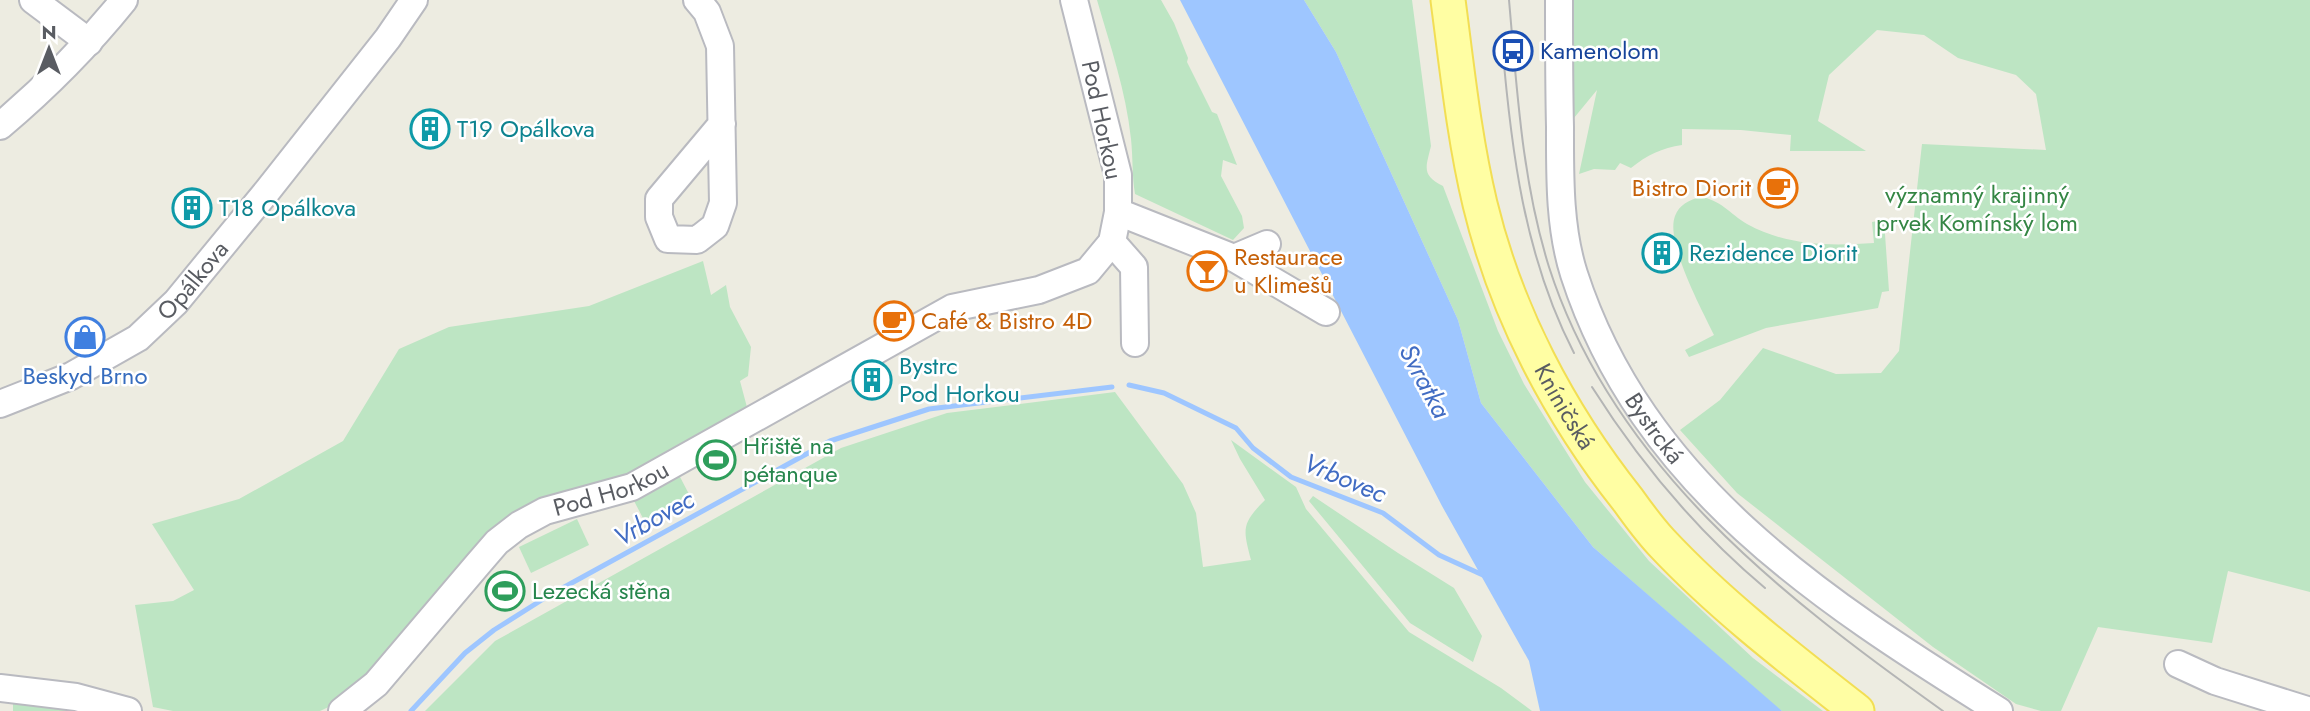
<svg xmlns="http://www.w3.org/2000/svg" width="2310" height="711" viewBox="0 0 2310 711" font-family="Jost,sans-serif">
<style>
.green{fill:#bde5c3}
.water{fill:#9ec6ff}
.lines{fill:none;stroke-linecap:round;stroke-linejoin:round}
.stream{stroke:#9ec6ff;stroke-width:5}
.minor-casing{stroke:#b9bac0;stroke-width:30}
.major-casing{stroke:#f2de54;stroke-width:37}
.minor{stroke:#fff;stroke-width:26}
.major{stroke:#fffea3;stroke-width:33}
.tram{stroke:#b4b5b5;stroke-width:2}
.labels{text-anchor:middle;stroke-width:5;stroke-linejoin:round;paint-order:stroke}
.transit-label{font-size:24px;fill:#164399;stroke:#fff;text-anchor:start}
.street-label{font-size:24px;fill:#595c62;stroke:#fff}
.culture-label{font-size:24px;fill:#0d838f;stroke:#fff;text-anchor:start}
.food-label{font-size:24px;fill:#c56008;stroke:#fff;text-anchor:start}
.park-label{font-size:24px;fill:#348644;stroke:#fff}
.shop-label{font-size:24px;fill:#366cbe;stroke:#fff}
.leisure-label{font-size:24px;fill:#27864d;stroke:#fff;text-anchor:start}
.water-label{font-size:26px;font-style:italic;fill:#416cc3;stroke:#fff}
</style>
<rect width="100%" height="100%" fill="#edece1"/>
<g class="green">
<path d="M 1097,0 L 1161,0 L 1174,23 L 1188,58 L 1187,62 L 1212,112 L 1217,114 L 1237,165 L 1223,160 L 1221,176 L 1242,216 L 1244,228 L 1233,240 L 1135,194 C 1132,176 1133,158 1131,139 C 1126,91 1110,45 1097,0 Z"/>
<path d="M 1304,0 L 1412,0 L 1431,146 C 1426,167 1421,175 1443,186 L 1498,331 L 1524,384 L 1585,482 L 1649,561 L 1753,658 L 1823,711 L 1782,711 L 1775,706 L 1593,547 L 1481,403 L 1458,320 L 1336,52 Z"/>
<path d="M 1573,0 L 2310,0 L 2310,592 L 2228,571 L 2212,643 L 2098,627 L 2061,711 L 2041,711 L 2016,704 L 1933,647 L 1737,493 L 1680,430 L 1720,400 L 1763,348 L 1836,374 L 1881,373 L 1899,351 L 1922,144 L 2046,150 L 2036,94 L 2016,75 L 1958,58 L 1924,35 L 1877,30 L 1829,75 L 1818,121 L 1866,151 L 1790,151 L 1791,135 L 1741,130 L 1682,129 L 1682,145 C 1662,148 1647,155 1631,168 L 1620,163 L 1615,170 L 1594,169 L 1579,174 L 1597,90 L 1569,124 Z"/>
<path d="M 1700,197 C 1720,199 1730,214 1747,224 C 1787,246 1829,246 1874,243 L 1872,222 L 1884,220 L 1889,291 L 1882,292 L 1878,308 L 1766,328 L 1689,357 L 1685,350 L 1714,335 C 1702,310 1665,242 1675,216 C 1679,205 1689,200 1700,197 Z"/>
<path d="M 703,261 L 711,295 L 726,285 L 730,307 L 751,347 L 748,376 L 740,381 L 748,411 L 619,480 L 568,493 L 350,697 L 320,711 L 173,711 L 153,707 L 135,605 L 173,601 L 194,590 L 152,524 L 239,499 L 343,441 L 399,349 L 449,327 L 589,306 Z"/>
<path d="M 1115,392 L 1183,484 L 1196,513 L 1203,567 L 1251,560 C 1243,529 1241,524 1265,500 L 1240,459 L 1231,440 L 1296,487 L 1306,509 L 1409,632 L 1501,688 L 1532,711 L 425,711 L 495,641 L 841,448 L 947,413 Z"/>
<path d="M 679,475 L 691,498 L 645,522 L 633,499 Z"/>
<path d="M 1313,496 L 1398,553 L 1454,588 L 1482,636 L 1473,662 L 1410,623 L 1309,501 Z"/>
<path d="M 577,519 L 589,545 L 531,573 L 519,547 Z"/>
<path d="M 13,694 L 99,711 L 13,711 Z"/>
</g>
<path class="water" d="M 1180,0 L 1304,0 L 1336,52 L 1458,320 L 1481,403 L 1593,547 L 1782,711 L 1540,711 L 1529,661 L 1442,506 Z"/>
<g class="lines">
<g class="stream">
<path d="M 1129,385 L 1164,393 L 1236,428 L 1253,448 L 1291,477 L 1383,513 L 1439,555 L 1485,576"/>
<path d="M 411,711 L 465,653 L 494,630 L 548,596 L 830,441 L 929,409 L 1112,387"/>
</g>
<g class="minor-casing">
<g id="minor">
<path d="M 33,0 L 89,42"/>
<path d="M 697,0 L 707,12 L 720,46 L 723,203 L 715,226 L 697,240 L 668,239 L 659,217 L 659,199 L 722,124"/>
<path id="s1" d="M 1559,0 C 1559,42 1559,85 1560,127 C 1560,175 1559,227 1574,274 C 1642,484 1821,600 1999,711"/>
<path d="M 0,126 C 45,88 87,46 124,0"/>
<path d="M 1118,212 L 1234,258 L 1326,312"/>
<path d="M 1112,242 L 1134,267 L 1135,343"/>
<path d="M 1234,258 L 1267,244"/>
<path id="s2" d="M 0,404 L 71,376 L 138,338 L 176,302 L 268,190 L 388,38 L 414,0"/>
<path d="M 2178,664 L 2215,681 L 2310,711"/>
<path d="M 0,688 L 76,697 L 128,711"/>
<path id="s3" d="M 342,711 L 376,684 L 478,564 L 497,542 L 519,525 L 545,511 L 632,487 L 952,308 L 1039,290 L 1088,271 L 1112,242 L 1118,212 L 1118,175 L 1074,0"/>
</g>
</g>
<g class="major-casing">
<g id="major">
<path id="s4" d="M 1448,0 C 1457,68 1464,137 1480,204 C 1506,312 1559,413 1628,500 C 1638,514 1649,529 1661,542 C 1720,605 1789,658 1857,711"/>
</g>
</g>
<use href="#minor" class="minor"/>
<use href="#major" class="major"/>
<g class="tram">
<path d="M 1509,0 C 1517,90 1522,181 1549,267 C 1612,464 1781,596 1943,711"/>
<path d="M 1502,42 C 1511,149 1524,256 1574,353"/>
<path d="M 1592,387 C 1640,463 1696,530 1765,588"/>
</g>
</g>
<defs>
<g id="bus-ring" transform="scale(2.0125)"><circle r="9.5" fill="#fff" stroke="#1a4fb4" stroke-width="1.5"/><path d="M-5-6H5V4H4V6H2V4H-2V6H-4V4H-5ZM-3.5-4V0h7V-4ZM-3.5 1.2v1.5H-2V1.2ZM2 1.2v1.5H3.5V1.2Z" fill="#1a4fb4"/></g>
<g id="building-ring" transform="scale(2.0125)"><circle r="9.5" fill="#fff" stroke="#0f9aa8" stroke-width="1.5"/><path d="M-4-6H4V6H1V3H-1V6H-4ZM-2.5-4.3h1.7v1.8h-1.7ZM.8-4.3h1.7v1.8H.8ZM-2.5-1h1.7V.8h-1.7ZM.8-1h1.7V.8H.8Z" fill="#0f9aa8"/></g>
<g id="cafe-ring" transform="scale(2.0125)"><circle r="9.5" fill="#fff" stroke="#e8710a" stroke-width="1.5"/><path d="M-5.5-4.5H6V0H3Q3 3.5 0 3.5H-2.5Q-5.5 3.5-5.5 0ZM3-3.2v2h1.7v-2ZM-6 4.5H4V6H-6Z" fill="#e8710a"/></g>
<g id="bar-ring" transform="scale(2.0125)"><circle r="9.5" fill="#fff" stroke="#e8710a" stroke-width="1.5"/><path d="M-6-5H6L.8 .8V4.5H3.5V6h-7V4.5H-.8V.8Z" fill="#e8710a"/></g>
<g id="shop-ring" transform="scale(2.0125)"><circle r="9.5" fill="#fff" stroke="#3f7fe0" stroke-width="1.5"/><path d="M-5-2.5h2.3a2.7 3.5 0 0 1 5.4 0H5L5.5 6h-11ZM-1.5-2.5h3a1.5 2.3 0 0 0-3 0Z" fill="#3f7fe0"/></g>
<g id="stadium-ring" transform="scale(2.0125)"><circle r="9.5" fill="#fff" stroke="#2e9e5b" stroke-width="1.5"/><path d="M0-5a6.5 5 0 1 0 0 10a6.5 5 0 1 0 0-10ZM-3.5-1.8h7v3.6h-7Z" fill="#2e9e5b"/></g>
</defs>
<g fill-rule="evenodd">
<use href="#bus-ring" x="1513" y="51"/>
<use href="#building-ring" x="430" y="129"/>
<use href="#cafe-ring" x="1778" y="188"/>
<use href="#building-ring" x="192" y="208"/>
<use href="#building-ring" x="1662" y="253"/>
<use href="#bar-ring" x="1207" y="271"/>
<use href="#cafe-ring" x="894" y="321"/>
<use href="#shop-ring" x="85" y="337"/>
<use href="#building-ring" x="872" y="380"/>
<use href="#stadium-ring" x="716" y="460"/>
<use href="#stadium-ring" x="505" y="591"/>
</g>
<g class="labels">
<g class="transit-label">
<text x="1540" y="59">Kamenolom</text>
</g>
<g class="street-label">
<text transform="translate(1102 120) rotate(78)" y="8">Pod Horkou</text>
<text dy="8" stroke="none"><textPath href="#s2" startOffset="233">Opálkova</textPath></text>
<text dy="8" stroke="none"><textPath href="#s4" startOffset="427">Kníničská</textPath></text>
<text dy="8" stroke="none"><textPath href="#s1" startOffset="450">Bystrcká</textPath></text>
<text dy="8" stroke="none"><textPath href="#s3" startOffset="357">Pod Horkou</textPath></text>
</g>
<g class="culture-label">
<text x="457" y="137">T19 Opálkova</text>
<text x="219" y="216">T18 Opálkova</text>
<text x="1689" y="261">Rezidence Diorit</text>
<text x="899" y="374">Bystrc<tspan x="899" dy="28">Pod Horkou</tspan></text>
</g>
<g class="food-label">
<text x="1751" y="196" text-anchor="end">Bistro Diorit</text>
<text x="1234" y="265">Restaurace<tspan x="1234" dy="28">u Klimešů</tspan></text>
<text x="921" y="329">Café &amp; Bistro 4D</text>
</g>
<g class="park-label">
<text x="1977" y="203">významný krajinný<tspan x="1977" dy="28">prvek Komínský lom</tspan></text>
</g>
<g class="shop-label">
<text x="85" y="384">Beskyd Brno</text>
</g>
<g class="leisure-label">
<text x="743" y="454">Hřiště na<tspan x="743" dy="28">pétanque</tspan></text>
<text x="532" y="599">Lezecká stěna</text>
</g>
<g class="water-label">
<text transform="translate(1425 381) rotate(62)" y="9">Svratka</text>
<text transform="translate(1345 478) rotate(23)" y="9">Vrbovec</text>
<text transform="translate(654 518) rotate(-29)" y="9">Vrbovec</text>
</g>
</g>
<g transform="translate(49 49)" stroke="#ffffff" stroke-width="5" paint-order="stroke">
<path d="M0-5L12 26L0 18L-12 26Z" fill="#595c62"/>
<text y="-10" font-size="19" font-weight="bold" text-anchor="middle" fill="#595c62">N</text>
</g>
</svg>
